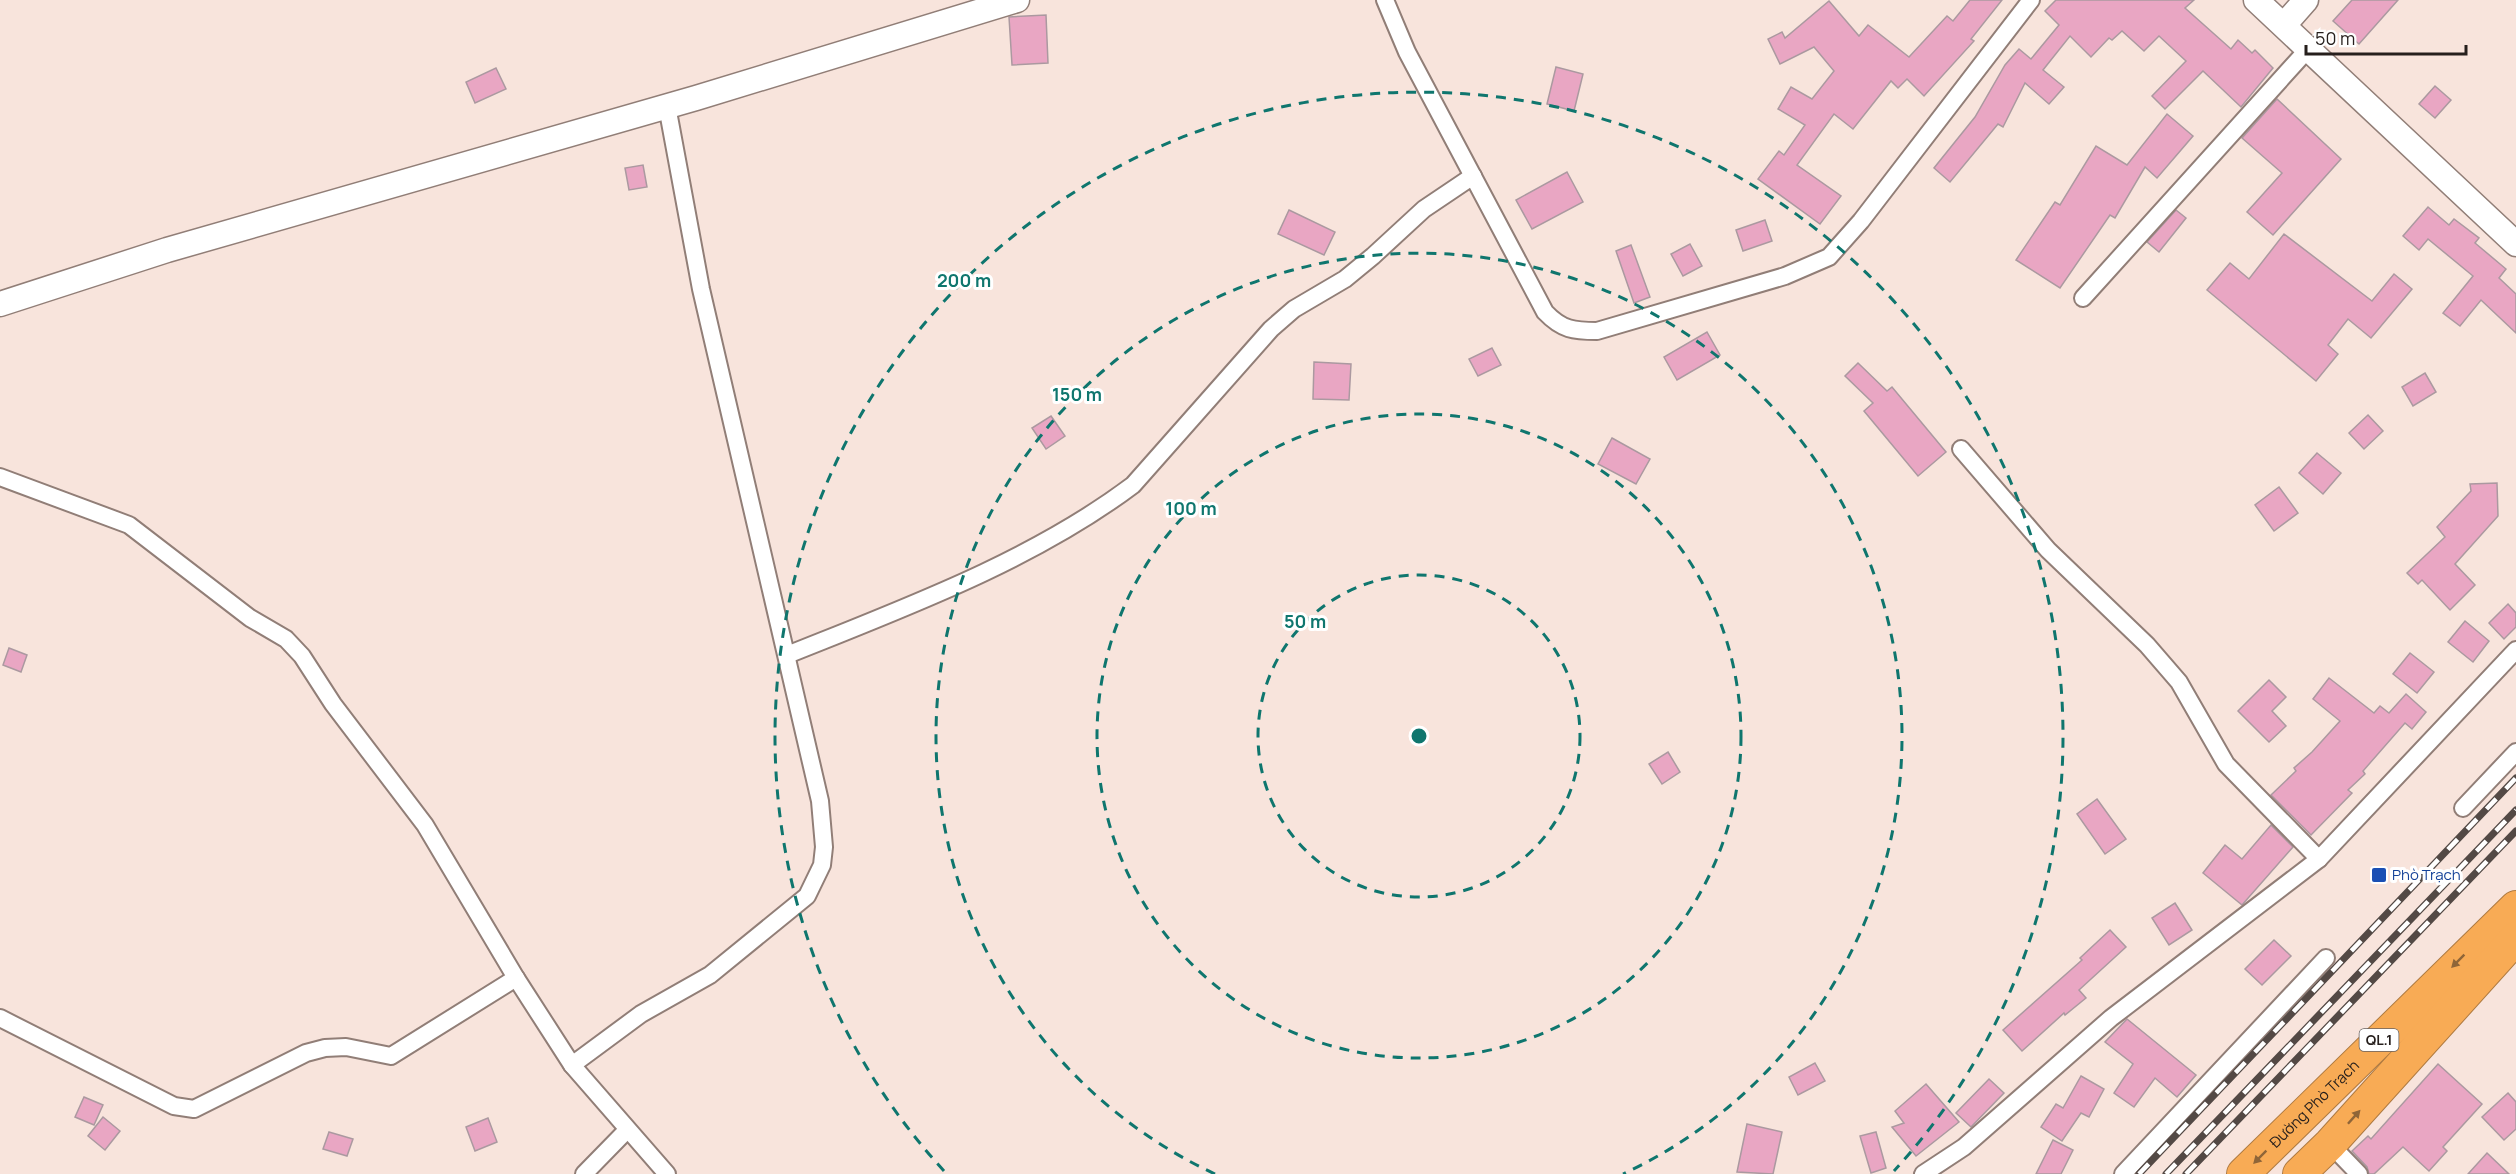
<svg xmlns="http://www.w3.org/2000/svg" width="2516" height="1174" viewBox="0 0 2516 1174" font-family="Manrope,sans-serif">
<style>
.building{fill:#e9a6c3;stroke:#ab99a0;stroke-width:1.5}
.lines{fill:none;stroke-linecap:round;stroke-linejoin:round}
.street-casing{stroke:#917e77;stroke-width:20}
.secondary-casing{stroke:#917e77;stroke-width:27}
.highway-casing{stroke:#ae7a41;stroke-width:34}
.street{stroke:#fff;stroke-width:16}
.secondary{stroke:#fff;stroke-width:24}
.highway{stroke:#f8ab55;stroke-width:32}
.rail-casing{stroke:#534945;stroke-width:7}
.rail{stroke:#fff;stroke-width:4.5;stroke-dasharray:14;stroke-linecap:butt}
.oneway{fill:#8f6538}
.ring{fill:none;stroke:#0f766e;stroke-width:3;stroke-dasharray:10 8}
.transit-dot{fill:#1a4fb4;stroke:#fff;stroke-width:2}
.labels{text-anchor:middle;stroke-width:6;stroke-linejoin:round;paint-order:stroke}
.shield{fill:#fff;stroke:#676260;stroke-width:1.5}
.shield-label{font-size:14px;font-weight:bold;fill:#261f1c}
.transit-label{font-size:15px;fill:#164399;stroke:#fff;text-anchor:start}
.street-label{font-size:15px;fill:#261f1c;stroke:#fff}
.centre{fill:#0f766e;stroke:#fff;stroke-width:3}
.ring-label{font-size:18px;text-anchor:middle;font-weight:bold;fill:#0f766e;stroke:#fff;stroke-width:6;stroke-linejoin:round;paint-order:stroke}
</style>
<rect width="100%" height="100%" fill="#f8e4dc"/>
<g class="building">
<path d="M 1970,0 L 2002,0 L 1971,39 L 1974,41 L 1924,96 L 1907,79 L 1898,88 L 1891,81 L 1853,129 L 1834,114 L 1797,165 L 1841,196 L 1820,224 L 1758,179 L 1779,151 L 1784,155 L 1805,125 L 1778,109 L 1791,87 L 1812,99 L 1834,71 L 1814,47 L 1780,64 L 1768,39 L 1782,32 L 1785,38 L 1829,1 L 1859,36 L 1868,25 L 1909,57 L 1947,16 L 1953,21 Z"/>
<path d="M 2056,0 L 2194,0 L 2185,8 L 2231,49 L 2238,40 L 2252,53 L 2255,50 L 2273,68 L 2241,107 L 2203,71 L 2165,109 L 2152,96 L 2186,61 L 2159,36 L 2144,51 L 2122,31 L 2112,40 L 2109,38 L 2091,57 L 2070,36 L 2043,70 L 2064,87 L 2049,104 L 2025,83 L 2003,127 L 1998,124 L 1950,182 L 1934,168 L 1975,117 L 2005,65 L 2019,49 L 2031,59 L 2059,25 L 2045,11 Z"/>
<path d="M 2352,0 L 2398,0 L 2359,44 L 2333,21 Z"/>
<path d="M 1046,15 L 1048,63 L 1012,65 L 1009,17 Z"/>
<path d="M 1556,67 L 1583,74 L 1574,111 L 1547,104 Z"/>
<path d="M 496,68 L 506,89 L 475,103 L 466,82 Z"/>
<path d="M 2435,86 L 2451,100 L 2435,118 L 2419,104 Z"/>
<path d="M 2277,99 L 2341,159 L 2273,235 L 2247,212 L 2282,173 L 2242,138 Z"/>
<path d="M 2167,114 L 2193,136 L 2157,178 L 2145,167 L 2115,218 L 2110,215 L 2060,288 L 2016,260 L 2055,202 L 2060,205 L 2096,146 L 2127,165 Z"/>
<path d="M 643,165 L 647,187 L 629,190 L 625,168 Z"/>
<path d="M 1567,172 L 1583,202 L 1532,229 L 1516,200 Z"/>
<path d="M 2428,207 L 2449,225 L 2454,219 L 2479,238 L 2475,243 L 2506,269 L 2499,278 L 2516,294 L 2516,333 L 2481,300 L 2460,326 L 2443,313 L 2473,276 L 2428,239 L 2419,250 L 2403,236 Z"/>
<path d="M 1289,210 L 1335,232 L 1324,255 L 1278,234 Z"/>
<path d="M 2176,210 L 2186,218 L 2159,252 L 2147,242 Z"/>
<path d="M 1765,220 L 1772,241 L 1743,251 L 1736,230 Z"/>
<path d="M 2284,234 L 2372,301 L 2394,274 L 2412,289 L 2371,338 L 2348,319 L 2328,345 L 2338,354 L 2316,381 L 2207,290 L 2230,263 L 2249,279 Z"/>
<path d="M 1690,244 L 1702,266 L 1683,276 L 1671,254 Z"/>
<path d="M 1631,245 L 1650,297 L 1634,303 L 1616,251 Z"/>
<path d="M 1707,332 L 1720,355 L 1677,380 L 1664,357 Z"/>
<path d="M 1492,348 L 1501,365 L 1478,376 L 1469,359 Z"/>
<path d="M 1314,362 L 1351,364 L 1349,400 L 1313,399 Z"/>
<path d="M 1858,363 L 1887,391 L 1892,387 L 1946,452 L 1918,476 L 1864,411 L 1873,403 L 1845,376 Z"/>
<path d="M 2425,373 L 2436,392 L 2413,406 L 2402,387 Z"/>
<path d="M 2368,415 L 2383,431 L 2364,449 L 2349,433 Z"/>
<path d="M 1051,416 L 1065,436 L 1046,449 L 1032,428 Z"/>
<path d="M 1612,438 L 1650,459 L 1636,484 L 1598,464 Z"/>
<path d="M 2317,453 L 2341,473 L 2323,494 L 2299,473 Z"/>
<path d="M 2497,483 L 2498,516 L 2455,564 L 2475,585 L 2450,610 L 2422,580 L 2418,584 L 2407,573 L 2445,537 L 2437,527 L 2471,491 L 2470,484 Z"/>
<path d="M 2279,487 L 2298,513 L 2274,531 L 2255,505 Z"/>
<path d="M 2508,604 L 2516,613 L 2516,627 L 2504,639 L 2489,623 Z"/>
<path d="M 2465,621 L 2489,641 L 2473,662 L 2448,642 Z"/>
<path d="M 9,648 L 27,655 L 21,672 L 3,665 Z"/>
<path d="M 2410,653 L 2434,672 L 2417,693 L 2393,674 Z"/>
<path d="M 2329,678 L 2374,713 L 2380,706 L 2389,713 L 2406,694 L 2426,712 L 2412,729 L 2405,723 L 2363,771 L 2365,774 L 2348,790 L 2352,793 L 2311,835 L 2271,795 L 2296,771 L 2294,768 L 2312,752 L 2340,721 L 2313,699 Z"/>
<path d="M 2269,680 L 2286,697 L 2272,711 L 2286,726 L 2269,742 L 2238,711 Z"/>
<path d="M 1668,752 L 1680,772 L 1662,784 L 1649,764 Z"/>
<path d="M 2097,799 L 2126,839 L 2105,854 L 2077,814 Z"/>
<path d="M 2271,825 L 2293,847 L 2242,905 L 2203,873 L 2225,845 L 2242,859 Z"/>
<path d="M 2175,903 L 2192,930 L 2169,945 L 2152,918 Z"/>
<path d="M 2110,930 L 2126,947 L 2079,990 L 2086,998 L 2065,1015 L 2064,1013 L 2022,1051 L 2003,1030 L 2082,960 L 2080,958 Z"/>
<path d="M 2274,940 L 2291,956 L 2262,985 L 2245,969 Z"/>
<path d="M 2127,1019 L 2196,1075 L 2177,1097 L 2155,1078 L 2134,1107 L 2114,1093 L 2133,1064 L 2105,1042 Z"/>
<path d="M 1815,1063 L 1825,1081 L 1798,1095 L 1789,1077 Z"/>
<path d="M 2438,1064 L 2482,1104 L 2443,1147 L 2447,1151 L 2429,1171 L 2403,1147 L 2374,1174 L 2369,1174 L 2367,1167 L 2352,1151 L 2368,1136 L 2371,1139 Z"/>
<path d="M 2081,1076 L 2104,1089 L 2089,1117 L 2081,1113 L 2062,1141 L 2041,1127 L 2056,1104 L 2063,1108 Z"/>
<path d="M 1989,1079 L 2004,1093 L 1971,1127 L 1956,1113 Z"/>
<path d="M 1926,1084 L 1959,1122 L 1916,1156 L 1892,1127 L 1904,1123 L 1895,1111 Z"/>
<path d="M 2508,1093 L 2516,1102 L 2516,1129 L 2504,1140 L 2482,1117 Z"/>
<path d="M 84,1097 L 103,1105 L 94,1125 L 75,1117 Z"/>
<path d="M 103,1117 L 120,1131 L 105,1150 L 88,1136 Z"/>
<path d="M 488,1118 L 497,1142 L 475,1151 L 466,1127 Z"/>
<path d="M 1747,1124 L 1782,1132 L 1773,1174 L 1737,1172 Z"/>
<path d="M 329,1132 L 353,1139 L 347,1156 L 323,1149 Z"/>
<path d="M 1876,1132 L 1886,1168 L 1871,1173 L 1860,1136 Z"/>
<path d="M 2053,1140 L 2073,1150 L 2061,1174 L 2036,1174 Z"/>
<path d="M 2487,1153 L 2509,1174 L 2468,1174 Z"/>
</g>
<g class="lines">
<g class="street-casing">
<g id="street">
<path d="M 1385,0 L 1407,52 L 1545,312 C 1562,330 1574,331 1597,331 L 1785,276 L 1829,257 L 1861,221 L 2031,0"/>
<path d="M 2083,298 L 2309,48"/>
<path d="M 1961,449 L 2048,550 L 2147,645 L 2179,682 L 2226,764 L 2319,859"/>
<path d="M 0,477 L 129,525 L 250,618 L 286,639 L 302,656 L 333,704 L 425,825 L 516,978 L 572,1065 L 667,1174"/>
<path d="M 787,655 C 904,608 1032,561 1133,485 L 1271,329 L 1294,309 L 1345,279 L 1373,256 L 1424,209 L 1473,176"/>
<path d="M 2463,808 L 2516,752"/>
<path d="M 0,1018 L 174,1106 L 194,1109 L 306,1053 L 325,1048 L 346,1047 L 391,1056 L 516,978"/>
<path d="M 572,1065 L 641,1014 L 710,975 L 807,896 L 822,865 L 824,847 L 820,801 L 701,289 L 667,106"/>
<path d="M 2330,1144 L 2359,1174"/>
<path d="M 584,1174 L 627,1130"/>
<path d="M 1923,1174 L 1964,1147 L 2111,1018 L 2319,859 L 2516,650"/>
<path d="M 2123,1174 L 2326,958"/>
</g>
</g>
<g class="secondary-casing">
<g id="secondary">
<path d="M 2256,0 L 2516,244"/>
<path d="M 2284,25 L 2306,0"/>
<path d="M 0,304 L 167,250 L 696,98 L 1017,0"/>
</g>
</g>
<g class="highway-casing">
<g id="highway">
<path id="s1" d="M 2243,1174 L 2516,907"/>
<path d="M 2299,1174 L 2330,1144 L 2516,938"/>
</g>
</g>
<use href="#street" class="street"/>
<use href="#secondary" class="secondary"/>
<use href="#highway" class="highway"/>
<g class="rail-casing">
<g id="rail">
<path d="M 2139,1174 L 2516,778"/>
<path d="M 2166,1174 L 2516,810"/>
<path d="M 2186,1174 L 2516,831"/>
</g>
</g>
<use href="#rail" class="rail"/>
</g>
<defs><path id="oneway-solid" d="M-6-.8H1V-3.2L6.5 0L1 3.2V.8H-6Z" transform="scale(1.5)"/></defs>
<g class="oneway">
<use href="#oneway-solid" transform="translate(2458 961) rotate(135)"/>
<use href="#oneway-solid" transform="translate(2354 1117) rotate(-48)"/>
<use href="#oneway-solid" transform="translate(2260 1157) rotate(135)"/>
</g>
<g class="ring">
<circle cx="1419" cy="736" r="161"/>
<circle cx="1419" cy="736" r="322"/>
<path d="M1215 1174A483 483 0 1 1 1623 1174"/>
<path d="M944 1171A644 644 0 1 1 1894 1171"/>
</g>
<rect class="transit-dot" x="2371" y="867" width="16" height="16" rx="3"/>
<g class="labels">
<rect class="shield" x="2359.5" y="1029" width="39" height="22" rx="4.5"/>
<g class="shield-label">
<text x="2379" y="1045">QL.1</text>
</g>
<g class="transit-label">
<text x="2392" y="880">Phò Trạch</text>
</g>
<g class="street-label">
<text dy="5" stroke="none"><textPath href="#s1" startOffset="100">Đường Phò Trạch</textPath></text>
</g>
</g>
<circle cx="1419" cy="736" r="9" class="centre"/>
<g class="ring-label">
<text x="964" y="287">200 m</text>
<text x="1077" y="401">150 m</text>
<text x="1191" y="515">100 m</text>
<text x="1305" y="628">50 m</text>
</g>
<path d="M2306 45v9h160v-9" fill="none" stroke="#261f1c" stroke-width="3"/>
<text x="2315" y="45" font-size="18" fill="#261f1c" stroke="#ffffff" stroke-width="4.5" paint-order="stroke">50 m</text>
</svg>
